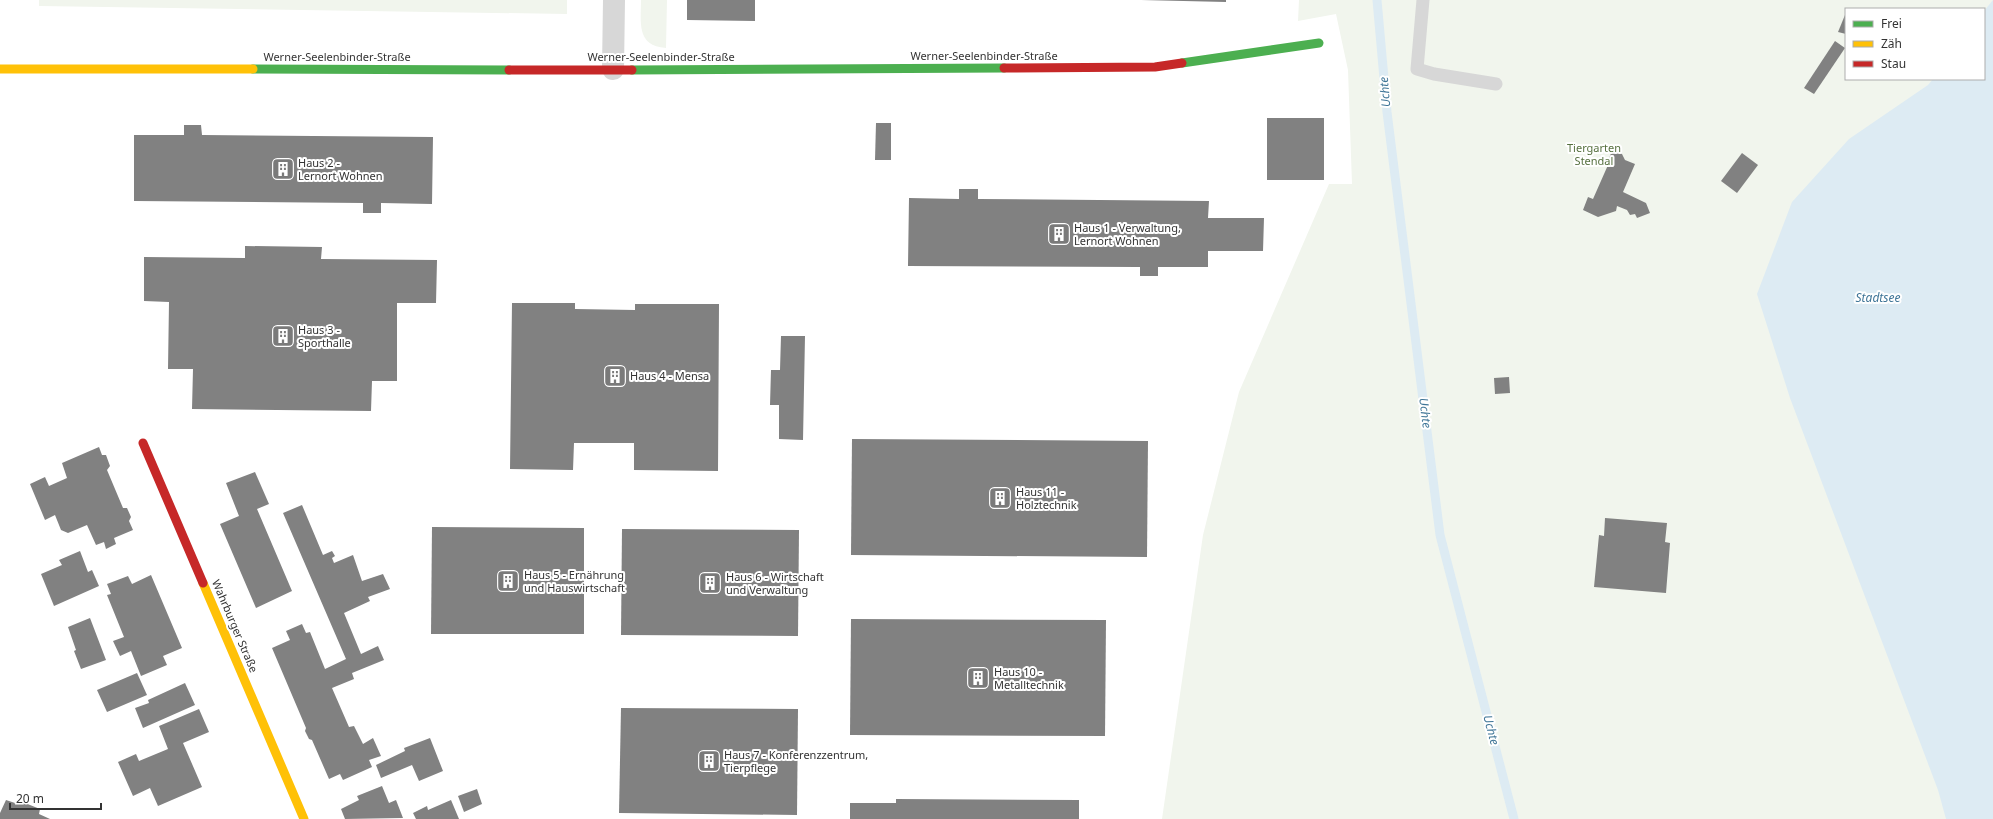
<svg xmlns="http://www.w3.org/2000/svg" width="1993" height="819" viewBox="0 0 1993 819" font-family="'Noto Sans',sans-serif">
<style>
.green{fill:#f1f5ed;fill-rule:evenodd}
.water{fill:#ddebf3}
.lines{fill:none;stroke-linecap:round;stroke-linejoin:round}
.stream{stroke:#ddebf3;stroke-width:9}
.building{fill:#818181}
.lane{stroke:#d7d7d7;stroke-width:13}
.street{stroke:#d7d7d7;stroke-width:22}
.fast{stroke:#4caf50;stroke-width:9}
.slow{stroke:#ffc107;stroke-width:9}
.jam{stroke:#c62828;stroke-width:9}
.labels{text-anchor:middle;stroke-width:4;stroke-linejoin:round;paint-order:stroke}
.street-label{font-size:11px;fill:#333;stroke:#fff}
.park-label{font-size:11px;fill:#56703f;stroke:#fff}
.poi-label{font-size:11px;fill:#333;stroke:#fff;text-anchor:start}
.water-label{font-size:12px;font-style:italic;fill:#3f7597;stroke:#fff}
</style>
<rect width="100%" height="100%" fill="#fff"/>
<g class="green">
<path d="M 39,0 L 567,0 L 567,14 L 39,6 Z"/>
<path d="M 641,0 L 667,0 L 666,48 C 636,46 641,22 641,0 Z"/>
<path d="M 1299,0 L 1993,0 L 1993,819 L 1162,819 L 1203,535 L 1239,392 L 1329,184 L 1352,184 L 1348,70 L 1336,14 L 1298,21 ZM 1846,9 L 1984,9 L 1984,79 L 1846,79 Z"/>
</g>
<path class="water" d="M 1993,0 L 1993,819 L 1946,819 L 1938,790 L 1790,398 L 1757,294 L 1792,202 L 1849,139 L 1928,85 L 1933,79 L 1984,79 L 1984,11 Z"/>
<g class="lines">
<path class="stream" d="M 1377,0 L 1387,112 L 1440,535 L 1514,819"/>
</g>
<g class="building">
<path d="M 687,0 L 755,0 L 755,21 L 687,20 Z"/>
<path d="M 1141,0 L 1226,0 L 1226,2 Z"/>
<path d="M 1845,15 L 1846,15 L 1846,34 L 1838,32 Z"/>
<path d="M 1835,41 L 1845,48 L 1814,94 L 1804,88 Z"/>
<rect x="1267" y="118" width="57" height="62"/>
<path d="M 876,123 L 891,123 L 891,160 L 875,160 Z"/>
<path d="M 184,125 L 201,125 L 202,135 L 433,137 L 432,204 L 381,203 L 381,213 L 363,213 L 363,203 L 134,201 L 134,135 L 184,135 Z"/>
<path d="M 1610,148 L 1622,154 L 1625,160 L 1635,164 L 1623,192 L 1646,203 L 1650,213 L 1637,218 L 1635,214 L 1630,215 L 1627,210 L 1617,206 L 1616,211 L 1598,217 L 1583,210 L 1588,197 L 1593,199 L 1608,165 L 1606,165 L 1612,151 L 1609,149 Z"/>
<path d="M 1742,153 L 1758,165 L 1737,193 L 1721,181 Z"/>
<path d="M 959,189 L 978,189 L 978,199 L 1209,201 L 1208,218 L 1264,218 L 1263,251 L 1208,251 L 1208,267 L 1158,267 L 1158,276 L 1140,276 L 1140,267 L 908,266 L 909,198 L 959,199 Z"/>
<path d="M 245,246 L 322,247 L 321,259 L 437,260 L 436,303 L 397,303 L 397,381 L 372,381 L 371,411 L 192,409 L 193,369 L 168,369 L 169,302 L 144,301 L 144,257 L 245,258 Z"/>
<path d="M 512,303 L 575,303 L 575,309 L 635,310 L 635,304 L 719,304 L 718,471 L 634,470 L 634,443 L 574,443 L 573,470 L 510,469 Z"/>
<path d="M 781,336 L 805,336 L 803,440 L 779,439 L 779,405 L 770,405 L 771,370 L 780,370 Z"/>
<path d="M 1509,377 L 1510,393 L 1495,394 L 1494,378 Z"/>
<path d="M 852,439 L 1148,441 L 1147,557 L 851,555 Z"/>
<path d="M 99,447 L 102,455 L 106,455 L 110,466 L 107,470 L 123,508 L 127,508 L 131,517 L 129,521 L 133,530 L 114,538 L 116,544 L 106,549 L 104,542 L 96,545 L 87,525 L 68,533 L 61,530 L 55,515 L 45,520 L 30,484 L 45,477 L 49,486 L 67,478 L 62,463 Z"/>
<path d="M 255,472 L 269,504 L 257,509 L 292,591 L 256,608 L 220,524 L 239,516 L 226,483 Z"/>
<path d="M 302,505 L 323,555 L 332,551 L 335,556 L 332,558 L 334,563 L 353,555 L 362,581 L 383,574 L 390,589 L 368,597 L 370,601 L 344,613 L 361,654 L 378,646 L 384,660 L 352,673 L 354,679 L 332,688 L 349,727 L 354,726 L 363,744 L 373,738 L 381,756 L 369,760 L 372,767 L 343,780 L 340,774 L 329,779 L 312,740 L 309,739 L 305,731 L 306,728 L 272,648 L 290,640 L 286,631 L 302,624 L 306,633 L 310,632 L 325,669 L 346,659 L 283,513 Z"/>
<path d="M 1605,518 L 1667,523 L 1665,542 L 1670,543 L 1666,593 L 1594,587 L 1599,535 L 1604,536 Z"/>
<path d="M 432,527 L 584,528 L 584,634 L 431,634 Z"/>
<path d="M 622,529 L 799,530 L 798,636 L 621,635 Z"/>
<path d="M 80,551 L 88,572 L 92,570 L 99,586 L 54,606 L 41,574 L 62,565 L 59,560 Z"/>
<path d="M 151,575 L 182,648 L 163,656 L 167,665 L 141,676 L 131,651 L 120,656 L 113,641 L 124,637 L 107,595 L 111,594 L 107,584 L 128,576 L 132,584 Z"/>
<path d="M 90,618 L 106,660 L 81,669 L 74,651 L 76,650 L 68,627 Z"/>
<path d="M 851,619 L 1106,620 L 1105,736 L 850,735 Z"/>
<path d="M 137,673 L 147,695 L 107,712 L 97,690 Z"/>
<path d="M 185,683 L 195,705 L 143,728 L 135,708 L 149,703 L 148,700 Z"/>
<path d="M 621,708 L 798,709 L 797,815 L 619,813 Z"/>
<path d="M 199,709 L 209,732 L 183,743 L 202,787 L 158,806 L 150,788 L 133,796 L 118,762 L 136,754 L 139,761 L 168,749 L 159,726 Z"/>
<path d="M 430,738 L 443,771 L 419,781 L 412,765 L 381,778 L 376,765 L 405,751 L 404,748 Z"/>
<path d="M 382,786 L 389,803 L 396,800 L 403,818 L 345,819 L 341,809 L 359,800 L 357,796 Z"/>
<path d="M 477,789 L 482,804 L 464,812 L 458,796 Z"/>
<path d="M 896,799 L 1079,800 L 1079,819 L 850,819 L 850,803 L 896,803 Z"/>
<path d="M 6,800 L 18,804 L 20,801 L 40,809 L 39,814 L 50,819 L 0,819 L 0,813 Z"/>
<path d="M 451,800 L 459,819 L 416,819 L 413,813 L 427,806 L 428,810 Z"/>
</g>
<g class="lines">
<path class="lane" d="M 1423,0 L 1417,69 L 1434,74 L 1496,84"/>
<path class="street" d="M 613,69 L 614,0"/>
<g class="fast">
<path d="M 1182,63 L 1319,43"/>
<path d="M 253,69 L 509,70"/>
<path d="M 632,70 L 1004,68"/>
</g>
<g class="slow">
<path d="M 0,69 L 253,69"/>
<path d="M 203,583 L 304,819"/>
</g>
<g class="jam">
<path d="M 1004,68 L 1155,67 L 1182,63"/>
<path d="M 509,70 L 632,70"/>
<path d="M 143,443 L 203,583"/>
</g>
</g>
<defs>
<g id="building-square" transform="scale(1.15)"><rect x="-9" y="-9" width="18" height="18" rx="4" fill="#7a7a7a" stroke="#fff"/><path d="M-4-6H4V6H1V3H-1V6H-4ZM-2.5-4.3h1.7v1.8h-1.7ZM.8-4.3h1.7v1.8H.8ZM-2.5-1h1.7V.8h-1.7ZM.8-1h1.7V.8H.8Z" fill="#fff"/></g>
</defs>
<g fill-rule="evenodd">
<use href="#building-square" x="283" y="169"/>
<use href="#building-square" x="1059" y="234"/>
<use href="#building-square" x="283" y="336"/>
<use href="#building-square" x="615" y="376"/>
<use href="#building-square" x="1000" y="498"/>
<use href="#building-square" x="508" y="581"/>
<use href="#building-square" x="710" y="583"/>
<use href="#building-square" x="978" y="678"/>
<use href="#building-square" x="709" y="761"/>
</g>
<g class="labels">
<g class="street-label">
<text x="984" y="60">Werner-Seelenbinder-Straße</text>
<text x="337" y="61">Werner-Seelenbinder-Straße</text>
<text x="661" y="61">Werner-Seelenbinder-Straße</text>
<text transform="translate(235 626) rotate(67)" y="4">Wahrburger Straße</text>
</g>
<g class="park-label">
<text x="1594" y="152">Tiergarten<tspan x="1594" dy="13">Stendal</tspan></text>
</g>
<g class="poi-label">
<text x="298" y="167">Haus 2 -<tspan x="298" dy="13">Lernort Wohnen</tspan></text>
<text x="1074" y="232">Haus 1 - Verwaltung,<tspan x="1074" dy="13">Lernort Wohnen</tspan></text>
<text x="298" y="334">Haus 3 -<tspan x="298" dy="13">Sporthalle</tspan></text>
<text x="630" y="380">Haus 4 - Mensa</text>
<text x="1016" y="496">Haus 11 -<tspan x="1016" dy="13">Holztechnik</tspan></text>
<text x="524" y="579">Haus 5 - Ernährung<tspan x="524" dy="13">und Hauswirtschaft</tspan></text>
<text x="726" y="581">Haus 6 - Wirtschaft<tspan x="726" dy="13">und Verwaltung</tspan></text>
<text x="994" y="676">Haus 10 -<tspan x="994" dy="13">Metalltechnik</tspan></text>
<text x="724" y="759">Haus 7 - Konferenzzentrum,<tspan x="724" dy="13">Tierpflege</tspan></text>
</g>
<g class="water-label">
<text transform="translate(1385 92) rotate(-95)" y="4">Uchte</text>
<text x="1878" y="302">Stadtsee</text>
<text transform="translate(1425 413) rotate(83)" y="4">Uchte</text>
<text transform="translate(1491 730) rotate(75)" y="4">Uchte</text>
</g>
</g>
<rect x="1845" y="8" width="140" height="72" fill="#ffffff" stroke="#adadad"/>
<rect x="1853" y="21" width="20" height="6" fill="#4caf50" stroke="#adadad"/>
<text x="1881" y="28" font-size="12" fill="#333333">Frei</text>
<rect x="1853" y="41" width="20" height="6" fill="#ffc107" stroke="#adadad"/>
<text x="1881" y="48" font-size="12" fill="#333333">Zäh</text>
<rect x="1853" y="61" width="20" height="6" fill="#c62828" stroke="#adadad"/>
<text x="1881" y="68" font-size="12" fill="#333333">Stau</text>
<path d="M10 803v6h91v-6" fill="none" stroke="#333333" stroke-width="2"/>
<text x="16" y="803" font-size="12" fill="#333333" stroke="#ffffff" stroke-width="3" paint-order="stroke">20 m</text>
</svg>
